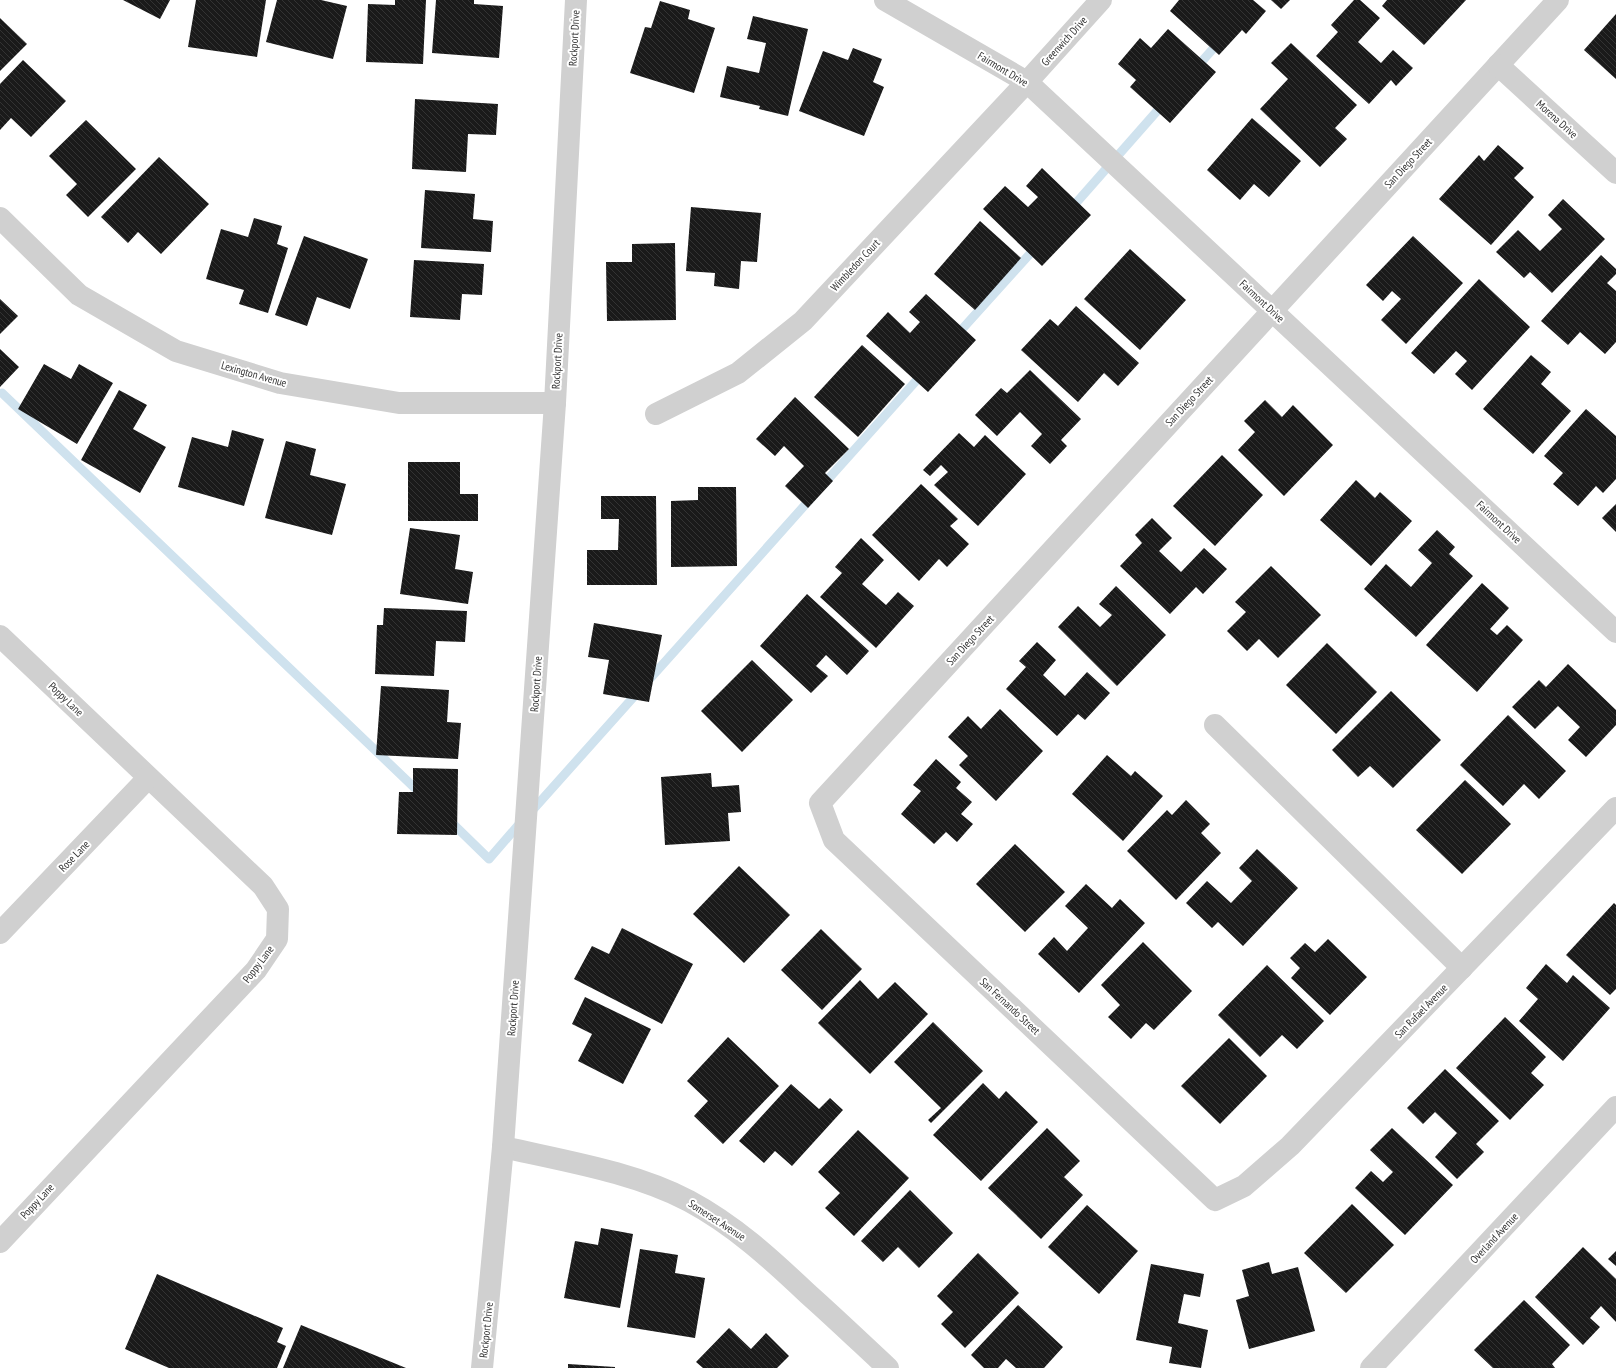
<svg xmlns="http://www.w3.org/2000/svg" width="1616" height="1368" viewBox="0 0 1616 1368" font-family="'PT Sans Narrow',sans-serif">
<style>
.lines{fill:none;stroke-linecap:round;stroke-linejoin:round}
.stream{stroke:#cfe2ee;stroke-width:9}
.building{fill:url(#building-back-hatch)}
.minor{stroke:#d0d0d0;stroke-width:22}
.labels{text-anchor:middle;stroke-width:4;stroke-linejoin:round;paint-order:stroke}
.street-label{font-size:11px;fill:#333;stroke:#fff}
</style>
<defs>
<pattern id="building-back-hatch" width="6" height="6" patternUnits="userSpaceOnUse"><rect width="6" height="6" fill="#1a1a1a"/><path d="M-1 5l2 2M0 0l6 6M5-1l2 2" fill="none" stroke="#333"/></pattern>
</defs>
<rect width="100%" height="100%" fill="#fff"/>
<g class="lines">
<g class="stream">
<path d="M 1195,69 L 1220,41"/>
<path d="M 1069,211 L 1165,102"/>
<path d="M 955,337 L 1037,246"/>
<path d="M 2,393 L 421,794"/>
<path d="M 822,486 L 924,372"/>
<path d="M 530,813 L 813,496"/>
<path d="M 448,819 L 489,859 L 521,822"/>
</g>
</g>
<g class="building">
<path d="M 123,0 L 170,0 L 160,19 Z"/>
<path d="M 196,0 L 266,0 L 257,57 L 188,47 Z"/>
<path d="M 277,0 L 321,0 L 347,6 L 333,59 L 266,42 Z"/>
<path d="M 395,0 L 426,0 L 423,64 L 366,62 L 368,4 L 395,5 Z"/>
<path d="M 436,0 L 474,0 L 474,4 L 503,6 L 499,58 L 432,53 Z"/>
<path d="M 1179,0 L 1253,0 L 1266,11 L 1246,34 L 1242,30 L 1219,55 L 1170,11 Z"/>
<path d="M 1271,0 L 1290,0 L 1281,9 Z"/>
<path d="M 1354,0 L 1360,0 L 1380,18 L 1358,42 L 1381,63 L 1393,50 L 1413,68 L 1396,86 L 1391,80 L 1369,104 L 1316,56 L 1338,32 L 1331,25 Z"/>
<path d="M 1387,0 L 1466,0 L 1424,45 L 1382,6 Z"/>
<path d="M 660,1 L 690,10 L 688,19 L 715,28 L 694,93 L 630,73 L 645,27 L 651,28 Z"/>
<path d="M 1616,14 L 1616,79 L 1584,50 Z"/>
<path d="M 753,16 L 808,29 L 788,116 L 759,109 L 760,106 L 720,97 L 727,66 L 759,73 L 766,43 L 747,39 Z"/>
<path d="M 0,18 L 27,44 L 0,71 Z"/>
<path d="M 1168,29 L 1216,72 L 1170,123 L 1130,87 L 1136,80 L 1118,64 L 1140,38 L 1151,48 Z"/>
<path d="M 1291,43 L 1357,105 L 1335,128 L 1347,139 L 1320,167 L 1260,109 L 1288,79 L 1271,63 Z"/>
<path d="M 853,48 L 882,59 L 873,82 L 884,87 L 864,136 L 799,111 L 823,51 L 848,60 Z"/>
<path d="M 23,60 L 66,101 L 31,137 L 11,118 L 0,130 L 0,84 Z"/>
<path d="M 415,99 L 498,104 L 496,135 L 468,134 L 466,172 L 412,169 Z"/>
<path d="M 1252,118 L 1301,161 L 1269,197 L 1254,184 L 1240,200 L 1207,170 Z"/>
<path d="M 86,120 L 136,169 L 88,217 L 66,195 L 77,184 L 49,156 Z"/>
<path d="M 1498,145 L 1524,168 L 1514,178 L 1534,197 L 1491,245 L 1439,199 L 1479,155 L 1484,161 Z"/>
<path d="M 159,157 L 209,204 L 161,254 L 138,232 L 128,243 L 101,217 Z"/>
<path d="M 1042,168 L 1091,215 L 1042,266 L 983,209 L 1005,186 L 1028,207 L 1038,197 L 1026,186 Z"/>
<path d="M 425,190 L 475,194 L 473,219 L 493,221 L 491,252 L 421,248 Z"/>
<path d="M 1563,199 L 1605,239 L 1552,293 L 1530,272 L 1524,278 L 1496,252 L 1518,230 L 1540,251 L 1562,229 L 1548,215 Z"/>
<path d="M 691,207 L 761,213 L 757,262 L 741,261 L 739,289 L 714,286 L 715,273 L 686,271 Z"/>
<path d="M 254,218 L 282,226 L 277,244 L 288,248 L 268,313 L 239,304 L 244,290 L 206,279 L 221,229 L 248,237 Z"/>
<path d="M 980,221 L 1021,258 L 975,310 L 934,274 Z"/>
<path d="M 304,236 L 368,259 L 350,309 L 317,297 L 307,326 L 275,315 Z"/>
<path d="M 1413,236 L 1463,283 L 1406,344 L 1381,320 L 1401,299 L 1392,291 L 1383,301 L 1366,285 Z"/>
<path d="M 675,243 L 676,320 L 607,321 L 606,262 L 632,262 L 632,244 Z"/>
<path d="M 1130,249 L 1186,300 L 1140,350 L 1084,299 Z"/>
<path d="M 1601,255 L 1616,269 L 1616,274 L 1607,283 L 1616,291 L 1616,342 L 1605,354 L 1580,332 L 1568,345 L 1541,321 Z"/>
<path d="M 414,260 L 484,264 L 482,295 L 462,294 L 460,320 L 410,317 Z"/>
<path d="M 1479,279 L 1530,327 L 1472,390 L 1455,374 L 1467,361 L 1456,351 L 1434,374 L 1411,353 Z"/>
<path d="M 926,294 L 976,340 L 928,392 L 866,336 L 888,312 L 910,333 L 920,322 L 909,312 Z"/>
<path d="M 0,299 L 18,316 L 0,334 Z"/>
<path d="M 1076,306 L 1139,363 L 1118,386 L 1104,373 L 1078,402 L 1021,350 L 1050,319 L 1058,326 Z"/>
<path d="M 862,345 L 905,384 L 858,437 L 814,397 Z"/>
<path d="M 0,349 L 19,367 L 0,387 Z"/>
<path d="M 1531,355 L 1551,372 L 1541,384 L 1571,411 L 1533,454 L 1483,409 Z"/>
<path d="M 44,364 L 71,379 L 79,364 L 113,383 L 77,444 L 18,409 Z"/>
<path d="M 1030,370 L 1081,419 L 1061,440 L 1067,446 L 1050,464 L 1031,446 L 1042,434 L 1020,412 L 997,436 L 975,415 L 1001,388 L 1007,393 Z"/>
<path d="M 119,390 L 147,405 L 133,429 L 166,447 L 140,493 L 81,460 Z"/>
<path d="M 795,397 L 849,449 L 825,473 L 833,481 L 808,508 L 785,486 L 804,466 L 784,446 L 775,456 L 756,439 Z"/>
<path d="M 1265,400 L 1282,417 L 1293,405 L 1333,445 L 1284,496 L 1238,450 L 1255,432 L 1244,421 Z"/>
<path d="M 1586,409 L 1616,436 L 1616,479 L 1603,493 L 1596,486 L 1578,506 L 1553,484 L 1563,473 L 1544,456 Z"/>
<path d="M 232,430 L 264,439 L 244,506 L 178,487 L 192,437 L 228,447 Z"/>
<path d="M 959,433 L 974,447 L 985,435 L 1026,474 L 978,526 L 934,485 L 948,472 L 941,465 L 930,476 L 923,470 Z"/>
<path d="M 286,441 L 316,449 L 310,475 L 346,484 L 332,535 L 265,518 Z"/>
<path d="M 1222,455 L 1263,495 L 1215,546 L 1173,506 Z"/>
<path d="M 408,462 L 460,462 L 460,494 L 478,494 L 478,521 L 408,521 Z"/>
<path d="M 1356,480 L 1375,498 L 1380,492 L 1412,521 L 1371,566 L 1320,520 Z"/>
<path d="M 921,484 L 958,519 L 950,526 L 969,544 L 947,567 L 939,559 L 919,581 L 872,535 Z"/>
<path d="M 698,487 L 736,487 L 737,566 L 671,567 L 671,501 L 698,500 Z"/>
<path d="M 601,496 L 656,496 L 657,585 L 587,585 L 587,550 L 618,550 L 619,519 L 601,519 Z"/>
<path d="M 1616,504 L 1616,532 L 1602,518 Z"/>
<path d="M 1152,518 L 1172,538 L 1159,551 L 1181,572 L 1204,548 L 1227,569 L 1203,594 L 1196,587 L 1170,614 L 1120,566 L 1142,543 L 1135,535 Z"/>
<path d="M 410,528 L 460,535 L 455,569 L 473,572 L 468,604 L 400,594 Z"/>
<path d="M 1437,530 L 1455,547 L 1449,554 L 1473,576 L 1416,637 L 1364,589 L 1386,564 L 1411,587 L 1432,563 L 1418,550 Z"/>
<path d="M 861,538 L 884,560 L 862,584 L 886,605 L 898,592 L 914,606 L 876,648 L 820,597 L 842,573 L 835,567 Z"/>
<path d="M 1271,566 L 1321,615 L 1278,658 L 1259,639 L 1247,651 L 1227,631 L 1246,612 L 1235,602 Z"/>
<path d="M 1482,583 L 1509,608 L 1490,629 L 1497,635 L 1507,625 L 1523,640 L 1477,692 L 1426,645 Z"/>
<path d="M 1116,586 L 1166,635 L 1117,686 L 1058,627 L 1078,606 L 1100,627 L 1112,615 L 1099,604 Z"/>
<path d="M 807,594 L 869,651 L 847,675 L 826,655 L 816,666 L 828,676 L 811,693 L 760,646 Z"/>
<path d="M 384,608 L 467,611 L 465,642 L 436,641 L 434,676 L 375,674 L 377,625 L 383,625 Z"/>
<path d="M 594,623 L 662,635 L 649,702 L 603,694 L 609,660 L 588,657 Z"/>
<path d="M 1037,642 L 1056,660 L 1043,675 L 1065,696 L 1087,672 L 1110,693 L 1085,720 L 1078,714 L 1057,736 L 1006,689 L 1026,667 L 1019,661 Z"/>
<path d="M 1327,643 L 1377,692 L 1336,734 L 1286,685 Z"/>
<path d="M 752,660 L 793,700 L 742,752 L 701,711 Z"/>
<path d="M 1568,664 L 1616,710 L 1616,725 L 1586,757 L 1568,740 L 1580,727 L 1558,706 L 1535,729 L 1512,707 L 1539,680 L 1546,687 Z"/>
<path d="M 381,686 L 449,690 L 447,722 L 461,723 L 458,759 L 376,755 Z"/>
<path d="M 1391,691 L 1441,740 L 1393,788 L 1370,766 L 1358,777 L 1332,750 Z"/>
<path d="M 1000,709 L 1043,751 L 996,801 L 959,765 L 968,756 L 948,737 L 968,716 L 981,729 Z"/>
<path d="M 1508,715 L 1566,771 L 1539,799 L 1524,784 L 1503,806 L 1460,765 Z"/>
<path d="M 1107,755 L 1131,776 L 1135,771 L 1163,796 L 1123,841 L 1072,794 Z"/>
<path d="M 936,759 L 961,782 L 956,788 L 972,802 L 961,814 L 973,824 L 957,842 L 946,832 L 934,844 L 901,814 L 921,791 L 913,785 Z"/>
<path d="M 413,768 L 458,769 L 457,835 L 397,834 L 399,792 L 413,792 Z"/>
<path d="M 711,773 L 712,787 L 739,785 L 741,812 L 728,813 L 730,841 L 665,845 L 661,777 Z"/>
<path d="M 1465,780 L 1511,824 L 1462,874 L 1416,830 Z"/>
<path d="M 1186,800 L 1210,824 L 1201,833 L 1221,853 L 1176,900 L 1127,851 L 1167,810 L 1172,815 Z"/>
<path d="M 1015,844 L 1065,892 L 1025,932 L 976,884 Z"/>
<path d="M 1257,849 L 1298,888 L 1243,946 L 1218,922 L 1212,928 L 1186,903 L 1207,881 L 1231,903 L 1252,881 L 1239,868 Z"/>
<path d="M 739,866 L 790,915 L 744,963 L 693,914 Z"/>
<path d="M 1086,884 L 1112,908 L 1120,899 L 1145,923 L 1079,993 L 1038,954 L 1054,937 L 1067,951 L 1088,928 L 1065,906 Z"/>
<path d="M 1614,903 L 1616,905 L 1616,989 L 1610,995 L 1566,955 Z"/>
<path d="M 622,928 L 693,964 L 662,1024 L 574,979 L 592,946 L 609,954 Z"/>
<path d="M 821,929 L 862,969 L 822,1010 L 781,970 Z"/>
<path d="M 1328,939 L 1367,977 L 1330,1015 L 1291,978 L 1300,968 L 1290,958 L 1305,943 L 1315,952 Z"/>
<path d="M 1143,942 L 1192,991 L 1154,1030 L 1146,1023 L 1131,1039 L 1108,1017 L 1120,1005 L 1101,985 Z"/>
<path d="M 1546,964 L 1567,983 L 1573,975 L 1610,1008 L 1563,1061 L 1519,1021 L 1538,999 L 1526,988 Z"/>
<path d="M 1267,965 L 1324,1021 L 1297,1049 L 1282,1035 L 1260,1057 L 1218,1015 Z"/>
<path d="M 860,980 L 878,999 L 895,982 L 928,1014 L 870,1074 L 818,1023 Z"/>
<path d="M 585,997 L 651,1029 L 623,1084 L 578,1061 L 592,1034 L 572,1024 Z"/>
<path d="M 1505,1017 L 1546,1057 L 1531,1073 L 1544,1085 L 1510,1120 L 1456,1068 Z"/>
<path d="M 933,1022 L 983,1071 L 931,1123 L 928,1120 L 941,1108 L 894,1062 Z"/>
<path d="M 728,1037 L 779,1086 L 723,1144 L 694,1116 L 708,1101 L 687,1081 Z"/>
<path d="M 1229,1038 L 1267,1076 L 1220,1124 L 1181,1086 Z"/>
<path d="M 1445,1069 L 1499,1121 L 1476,1144 L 1484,1152 L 1457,1179 L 1435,1157 L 1457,1133 L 1435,1112 L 1423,1124 L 1407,1108 Z"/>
<path d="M 983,1083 L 999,1099 L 1006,1091 L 1038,1122 L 981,1181 L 933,1135 Z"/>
<path d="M 791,1084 L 819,1109 L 830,1098 L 843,1110 L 792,1166 L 775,1151 L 764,1163 L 739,1141 Z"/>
<path d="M 1047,1128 L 1080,1161 L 1064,1177 L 1083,1195 L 1041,1239 L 988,1188 Z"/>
<path d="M 1392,1128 L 1453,1185 L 1405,1235 L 1355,1188 L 1371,1171 L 1383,1182 L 1393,1172 L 1370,1150 Z"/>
<path d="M 858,1130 L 909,1178 L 854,1236 L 825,1208 L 840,1193 L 818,1172 Z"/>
<path d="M 910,1190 L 953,1233 L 919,1268 L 898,1247 L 883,1262 L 861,1241 Z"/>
<path d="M 1352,1204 L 1394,1245 L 1346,1293 L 1304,1253 Z"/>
<path d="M 1087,1205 L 1138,1251 L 1099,1294 L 1048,1247 Z"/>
<path d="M 601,1228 L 633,1234 L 620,1308 L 564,1298 L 575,1241 L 598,1245 Z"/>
<path d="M 1583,1247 L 1616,1279 L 1616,1322 L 1601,1306 L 1590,1318 L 1600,1327 L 1583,1345 L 1535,1297 Z"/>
<path d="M 640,1249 L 678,1255 L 675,1273 L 705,1278 L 695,1338 L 627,1327 Z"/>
<path d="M 1616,1251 L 1616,1266 L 1608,1259 Z"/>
<path d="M 978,1253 L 1019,1293 L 965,1348 L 941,1324 L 953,1312 L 937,1296 Z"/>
<path d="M 1269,1262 L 1272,1274 L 1298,1267 L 1315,1331 L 1249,1349 L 1236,1300 L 1249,1296 L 1242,1270 Z"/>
<path d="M 1151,1264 L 1204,1274 L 1200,1297 L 1184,1294 L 1178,1323 L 1208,1330 L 1201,1368 L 1169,1363 L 1172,1347 L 1136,1340 Z"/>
<path d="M 157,1274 L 283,1328 L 277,1342 L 286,1346 L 277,1368 L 169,1368 L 125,1349 Z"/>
<path d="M 1524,1300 L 1570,1345 L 1552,1364 L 1555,1368 L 1493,1368 L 1474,1350 Z"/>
<path d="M 1018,1305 L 1063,1347 L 1044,1368 L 1016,1368 L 1006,1359 L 998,1368 L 984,1368 L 971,1355 Z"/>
<path d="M 301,1325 L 406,1368 L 283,1368 Z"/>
<path d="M 729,1328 L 751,1349 L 766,1333 L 789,1356 L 777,1368 L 703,1368 L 696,1362 Z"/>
<path d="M 568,1364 L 615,1367 L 615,1368 L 568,1368 Z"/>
</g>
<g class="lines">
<g class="minor">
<path d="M 885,0 L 1027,82 L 1616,632"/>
<path d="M 1558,0 L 820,803 L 834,840 L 1215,1200 L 1244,1186 L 1290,1146 L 1616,808"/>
<path d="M 1498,65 L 1616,173"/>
<path d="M 0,218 L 79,295 L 176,351 L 280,383 L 399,403 L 555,403"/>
<path d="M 656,414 L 738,373 L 803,321 L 1027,82 L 1101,0"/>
<path d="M 0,636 L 263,886 L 278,909 L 277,939 L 256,970 L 0,1242"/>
<path d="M 1215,725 L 1462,968"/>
<path d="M 0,933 L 148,778"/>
<path d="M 503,1147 C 564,1161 634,1172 689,1201 C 734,1225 771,1259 808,1294 C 835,1318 861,1343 888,1368"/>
<path d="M 482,1368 L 503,1147 L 555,403 L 576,0"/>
<path d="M 1371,1368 L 1616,1107"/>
</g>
</g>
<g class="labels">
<g class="street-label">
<text transform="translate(574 38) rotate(-87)" y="4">Rockport Drive</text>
<text transform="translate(1064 41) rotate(-48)" y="4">Greenwich Drive</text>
<text transform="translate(1003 69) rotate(31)" y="4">Fairmont Drive</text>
<text transform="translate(1557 119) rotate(42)" y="4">Morena Drive</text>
<text transform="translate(1408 163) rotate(-47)" y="4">San Diego Street</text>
<text transform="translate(855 265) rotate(-47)" y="4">Wimbledon Court</text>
<text transform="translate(1262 301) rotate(43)" y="4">Fairmont Drive</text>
<text transform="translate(557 361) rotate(-87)" y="4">Rockport Drive</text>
<text transform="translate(254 374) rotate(16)" y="4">Lexington Avenue</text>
<text transform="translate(1189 401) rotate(-47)" y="4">San Diego Street</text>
<text transform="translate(1499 522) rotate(43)" y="4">Fairmont Drive</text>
<text transform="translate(970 640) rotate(-47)" y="4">San Diego Street</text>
<text transform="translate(536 684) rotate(-86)" y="4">Rockport Drive</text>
<text transform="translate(66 699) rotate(44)" y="4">Poppy Lane</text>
<text transform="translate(74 856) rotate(-46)" y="4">Rose Lane</text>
<text transform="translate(258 964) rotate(-53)" y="4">Poppy Lane</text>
<text transform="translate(1010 1006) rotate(43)" y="4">San Fernando Street</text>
<text transform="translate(513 1008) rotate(-86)" y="4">Rockport Drive</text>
<text transform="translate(1421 1011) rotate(-46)" y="4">San Rafael Avenue</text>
<text transform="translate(37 1201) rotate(-47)" y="4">Poppy Lane</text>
<text transform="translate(717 1220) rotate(33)" y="4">Somerset Avenue</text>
<text transform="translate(1494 1238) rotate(-47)" y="4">Overland Avenue</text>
<text transform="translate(486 1330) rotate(-84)" y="4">Rockport Drive</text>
</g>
</g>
</svg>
